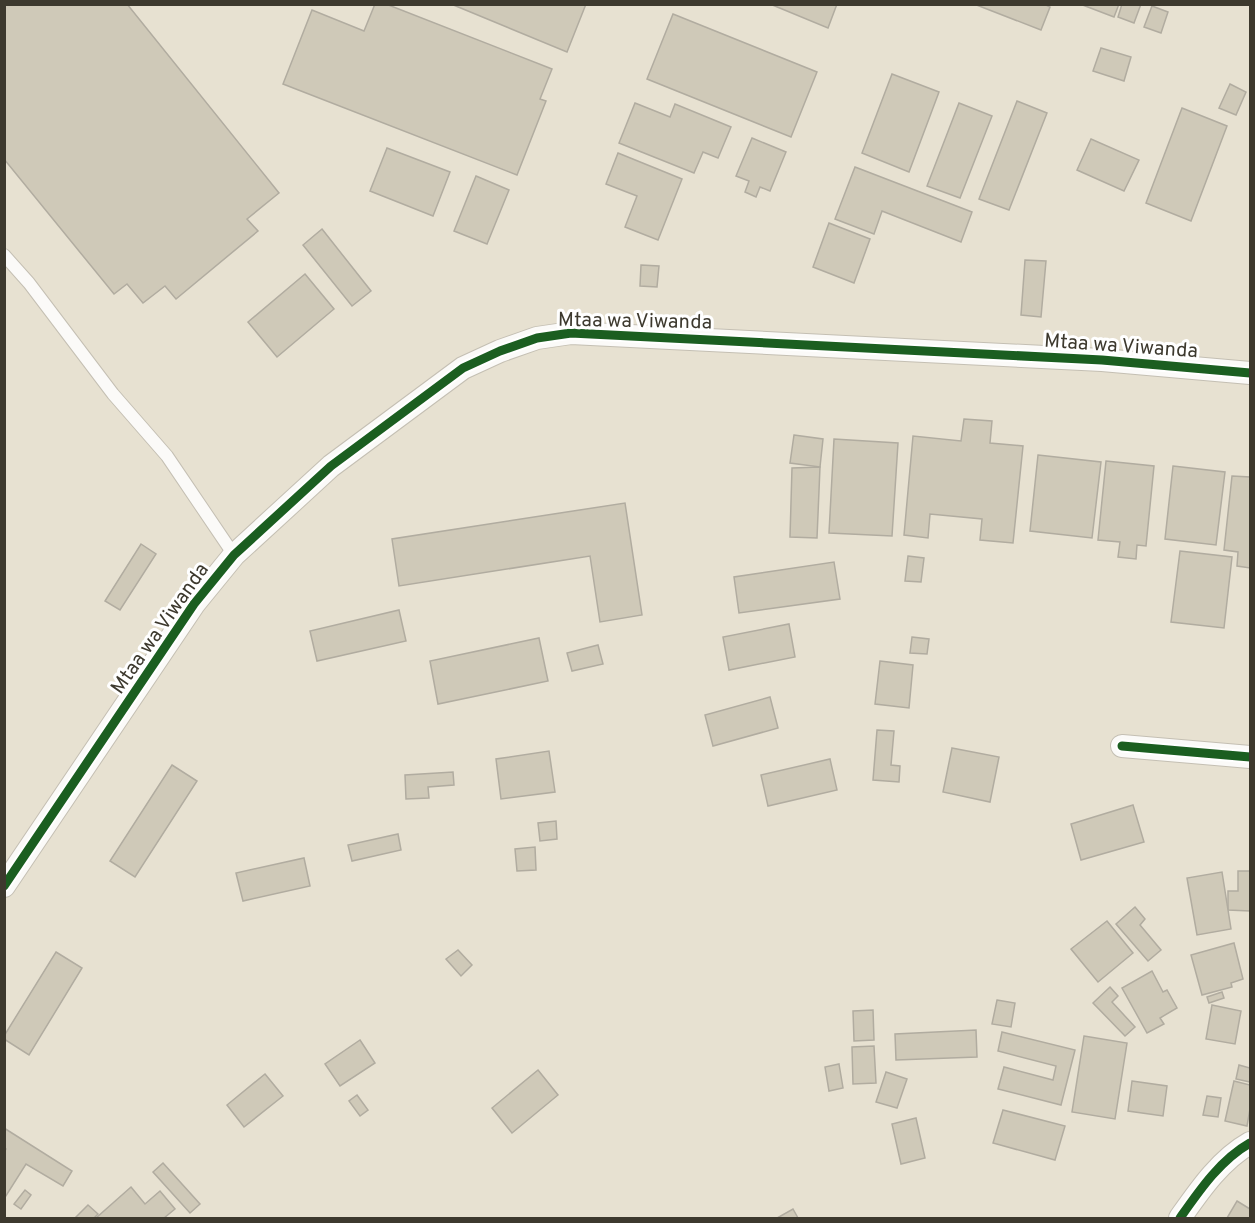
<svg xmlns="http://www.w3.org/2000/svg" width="1255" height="1223" viewBox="0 0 1255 1223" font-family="Overpass,sans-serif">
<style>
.building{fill:#cfc9b8;stroke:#b1aca0;stroke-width:1.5}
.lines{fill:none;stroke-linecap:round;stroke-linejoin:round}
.service-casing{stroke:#c4bfb3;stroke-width:14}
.minor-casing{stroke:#c4bfb3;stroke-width:24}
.service{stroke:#fbfaf8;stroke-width:12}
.minor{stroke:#fbfaf8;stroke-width:22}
.cycleway-casing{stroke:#fff;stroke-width:13}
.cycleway{stroke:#1b5e20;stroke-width:9}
.labels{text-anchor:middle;stroke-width:6;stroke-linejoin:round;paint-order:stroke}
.street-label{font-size:20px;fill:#3d392e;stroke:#fff}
</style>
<rect width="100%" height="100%" fill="#e7e1d1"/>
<g class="building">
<path d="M 4,4 L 127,4 L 279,193 L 247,219 L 258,231 L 176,299 L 165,286 L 143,303 L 127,284 L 114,294 L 4,159 Z"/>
<path d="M 375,4 L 386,4 L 552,69 L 540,99 L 546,101 L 517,175 L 283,84 L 312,10 L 364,31 Z"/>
<path d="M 451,4 L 586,4 L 567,52 Z"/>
<path d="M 770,4 L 837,4 L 828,28 Z"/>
<path d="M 974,4 L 1044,4 L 1050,7 L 1041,30 Z"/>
<path d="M 1080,4 L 1119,4 L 1114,17 Z"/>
<path d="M 1122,4 L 1141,4 L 1134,23 L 1118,17 Z"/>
<path d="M 1152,6 L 1168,12 L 1161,33 L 1144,27 Z"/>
<path d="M 673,14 L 817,72 L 791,137 L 647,79 Z"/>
<path d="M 1101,48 L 1131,57 L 1124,81 L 1093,71 Z"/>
<path d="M 892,74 L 939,92 L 909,172 L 862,153 Z"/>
<path d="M 1230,84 L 1246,92 L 1236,115 L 1219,108 Z"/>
<path d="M 1017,101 L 1047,113 L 1009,210 L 979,199 Z"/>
<path d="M 635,103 L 670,117 L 675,104 L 731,127 L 718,158 L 703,152 L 694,173 L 619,143 Z"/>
<path d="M 959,103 L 992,116 L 960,198 L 927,186 Z"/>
<path d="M 1182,108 L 1227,126 L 1191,221 L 1146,203 Z"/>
<path d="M 752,138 L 786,152 L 770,191 L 760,187 L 756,197 L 745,192 L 749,181 L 736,176 Z"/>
<path d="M 1091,139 L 1139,160 L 1124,191 L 1077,170 Z"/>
<path d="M 387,148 L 450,172 L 433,216 L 370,191 Z"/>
<path d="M 618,153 L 682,179 L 658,240 L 625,227 L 637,196 L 606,184 Z"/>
<path d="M 855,167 L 972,212 L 961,242 L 882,211 L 874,234 L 835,219 Z"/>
<path d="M 476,176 L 509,190 L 487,244 L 454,231 Z"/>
<path d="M 829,223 L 870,239 L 854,283 L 813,267 Z"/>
<path d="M 322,229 L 371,291 L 352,306 L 303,245 Z"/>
<path d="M 1025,260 L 1046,261 L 1041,317 L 1021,315 Z"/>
<path d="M 641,265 L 659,266 L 657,287 L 640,286 Z"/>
<path d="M 305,274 L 334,309 L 277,357 L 248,322 Z"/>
<path d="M 964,419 L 992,421 L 990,443 L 1023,446 L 1013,543 L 980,540 L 982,519 L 930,514 L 928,538 L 904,535 L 913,436 L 961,441 Z"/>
<path d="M 794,435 L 823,439 L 820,467 L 790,463 Z"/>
<path d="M 834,439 L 898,443 L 892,536 L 829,533 Z"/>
<path d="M 1038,455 L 1101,462 L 1092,538 L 1030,531 Z"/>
<path d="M 1106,461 L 1154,466 L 1146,546 L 1137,545 L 1136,559 L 1118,557 L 1120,542 L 1098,540 Z"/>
<path d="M 1173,466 L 1225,472 L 1216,545 L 1165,539 Z"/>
<path d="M 820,467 L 817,538 L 790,537 L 792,468 Z"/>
<path d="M 1232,476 L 1250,477 L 1250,568 L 1237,566 L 1238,552 L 1224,550 Z"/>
<path d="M 625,503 L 642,615 L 600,622 L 590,556 L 399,586 L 392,539 Z"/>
<path d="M 141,544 L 156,554 L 120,610 L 105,601 Z"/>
<path d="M 1180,551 L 1232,557 L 1224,628 L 1171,622 Z"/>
<path d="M 908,556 L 924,558 L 921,582 L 905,581 Z"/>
<path d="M 834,562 L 840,599 L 739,613 L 734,577 Z"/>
<path d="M 399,610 L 406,641 L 317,661 L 310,631 Z"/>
<path d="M 789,624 L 795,657 L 729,670 L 723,637 Z"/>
<path d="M 912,637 L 929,639 L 927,654 L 910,653 Z"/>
<path d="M 539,638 L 548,681 L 438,704 L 430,661 Z"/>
<path d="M 598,645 L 603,664 L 572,671 L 567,653 Z"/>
<path d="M 880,661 L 913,665 L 909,708 L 875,704 Z"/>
<path d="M 770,697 L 778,728 L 713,746 L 705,715 Z"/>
<path d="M 877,730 L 894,731 L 891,765 L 900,766 L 899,782 L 873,780 Z"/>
<path d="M 952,748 L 999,757 L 990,802 L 943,792 Z"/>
<path d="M 549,751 L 555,792 L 501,799 L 496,759 Z"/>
<path d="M 830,759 L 837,790 L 768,806 L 761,775 Z"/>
<path d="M 172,765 L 197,781 L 135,877 L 110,861 Z"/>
<path d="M 453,772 L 454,785 L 428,787 L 429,798 L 406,799 L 405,775 Z"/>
<path d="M 1133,805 L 1144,842 L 1081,860 L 1071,824 Z"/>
<path d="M 556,821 L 557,839 L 540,841 L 538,823 Z"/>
<path d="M 398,834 L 401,850 L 352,861 L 348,845 Z"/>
<path d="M 535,847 L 536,870 L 517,871 L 515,849 Z"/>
<path d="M 304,858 L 310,886 L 243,901 L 236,873 Z"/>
<path d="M 1238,871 L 1250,871 L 1250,911 L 1228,910 L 1228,891 L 1238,891 Z"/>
<path d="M 1222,872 L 1231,929 L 1197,935 L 1187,878 Z"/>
<path d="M 1135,907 L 1145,919 L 1140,925 L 1161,950 L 1148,961 L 1116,924 Z"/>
<path d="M 1107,921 L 1133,953 L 1098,982 L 1071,949 Z"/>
<path d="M 1234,943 L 1243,979 L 1231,983 L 1232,987 L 1202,995 L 1191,955 Z"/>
<path d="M 458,950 L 472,965 L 461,976 L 446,959 Z"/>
<path d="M 56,952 L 82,968 L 29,1055 L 4,1039 L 4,1036 Z"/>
<path d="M 1152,971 L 1163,992 L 1167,990 L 1177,1008 L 1160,1018 L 1164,1024 L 1147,1033 L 1122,988 Z"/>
<path d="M 1110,987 L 1118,996 L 1112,1002 L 1135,1027 L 1125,1036 L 1093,1003 Z"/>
<path d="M 1222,992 L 1224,998 L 1209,1003 L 1207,997 Z"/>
<path d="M 997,1000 L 1015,1003 L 1011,1027 L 992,1024 Z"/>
<path d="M 1212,1005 L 1241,1011 L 1235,1044 L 1206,1039 Z"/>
<path d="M 873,1010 L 874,1040 L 854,1041 L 853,1011 Z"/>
<path d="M 976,1030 L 977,1057 L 896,1060 L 895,1034 Z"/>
<path d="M 1002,1032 L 1075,1050 L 1061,1105 L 998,1089 L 1004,1067 L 1053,1080 L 1056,1066 L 998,1051 Z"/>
<path d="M 1084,1036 L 1127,1043 L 1115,1119 L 1072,1112 Z"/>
<path d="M 360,1040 L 375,1063 L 340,1086 L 325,1064 Z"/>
<path d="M 874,1046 L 876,1083 L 853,1084 L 852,1047 Z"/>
<path d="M 839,1064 L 843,1088 L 829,1091 L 825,1067 Z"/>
<path d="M 1239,1065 L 1250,1068 L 1250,1082 L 1236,1079 Z"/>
<path d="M 538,1070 L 558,1095 L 512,1133 L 492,1108 Z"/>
<path d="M 886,1072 L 907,1079 L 897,1108 L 876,1102 Z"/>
<path d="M 265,1074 L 283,1096 L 244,1127 L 227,1105 Z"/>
<path d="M 1132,1081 L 1167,1086 L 1163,1116 L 1128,1111 Z"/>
<path d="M 1234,1081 L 1250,1085 L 1250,1109 L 1247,1126 L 1225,1121 Z"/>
<path d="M 357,1095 L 368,1110 L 360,1116 L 349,1101 Z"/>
<path d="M 1207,1096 L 1221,1098 L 1218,1117 L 1203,1115 Z"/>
<path d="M 1003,1110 L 1065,1126 L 1055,1160 L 993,1143 Z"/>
<path d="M 916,1118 L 925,1158 L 901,1164 L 892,1124 Z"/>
<path d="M 4,1128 L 72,1171 L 63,1186 L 26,1164 L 4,1199 L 4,1152 L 6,1149 L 4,1148 Z"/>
<path d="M 163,1163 L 200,1204 L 190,1213 L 153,1172 Z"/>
<path d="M 131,1187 L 145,1204 L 160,1191 L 175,1209 L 164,1218 L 96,1218 Z"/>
<path d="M 25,1190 L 31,1195 L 21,1209 L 14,1204 Z"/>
<path d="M 1237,1201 L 1250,1209 L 1250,1218 L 1227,1218 Z"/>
<path d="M 88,1205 L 98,1214 L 94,1218 L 75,1218 Z"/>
<path d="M 793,1209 L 798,1218 L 777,1218 Z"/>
</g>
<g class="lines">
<g class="service-casing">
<path id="service" d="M 4,255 L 29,283 L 113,394 L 167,456 L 234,555"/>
</g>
<g class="minor-casing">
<g id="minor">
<path d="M 1122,746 L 1250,757"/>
<path d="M 4,886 L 194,604 L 234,555 L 331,466 L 463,368 L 500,351 L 537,338 L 571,333 L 1102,360 L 1250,373"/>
<path d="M 1180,1218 C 1199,1191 1220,1160 1250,1143"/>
</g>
</g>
<use href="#service" class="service"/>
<use href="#minor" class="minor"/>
<g class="cycleway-casing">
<g id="cycleway">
<path d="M 1122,746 L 1250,757"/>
<path d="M 4,886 L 194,604 L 234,555 L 331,466 L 463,368 L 500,351 L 537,338 L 571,333 L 1102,360 L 1250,373"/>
<path d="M 1180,1218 C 1199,1191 1220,1160 1250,1143"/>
</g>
</g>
<use href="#cycleway" class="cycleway"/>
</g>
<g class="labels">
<g class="street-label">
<text transform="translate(635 320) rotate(1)" y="7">Mtaa wa Viwanda</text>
<text transform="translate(1121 345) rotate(4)" y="7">Mtaa wa Viwanda</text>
<text transform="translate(159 628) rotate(-55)" y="7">Mtaa wa Viwanda</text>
</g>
</g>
<rect width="1255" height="1223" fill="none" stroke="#3d392e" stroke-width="12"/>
</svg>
